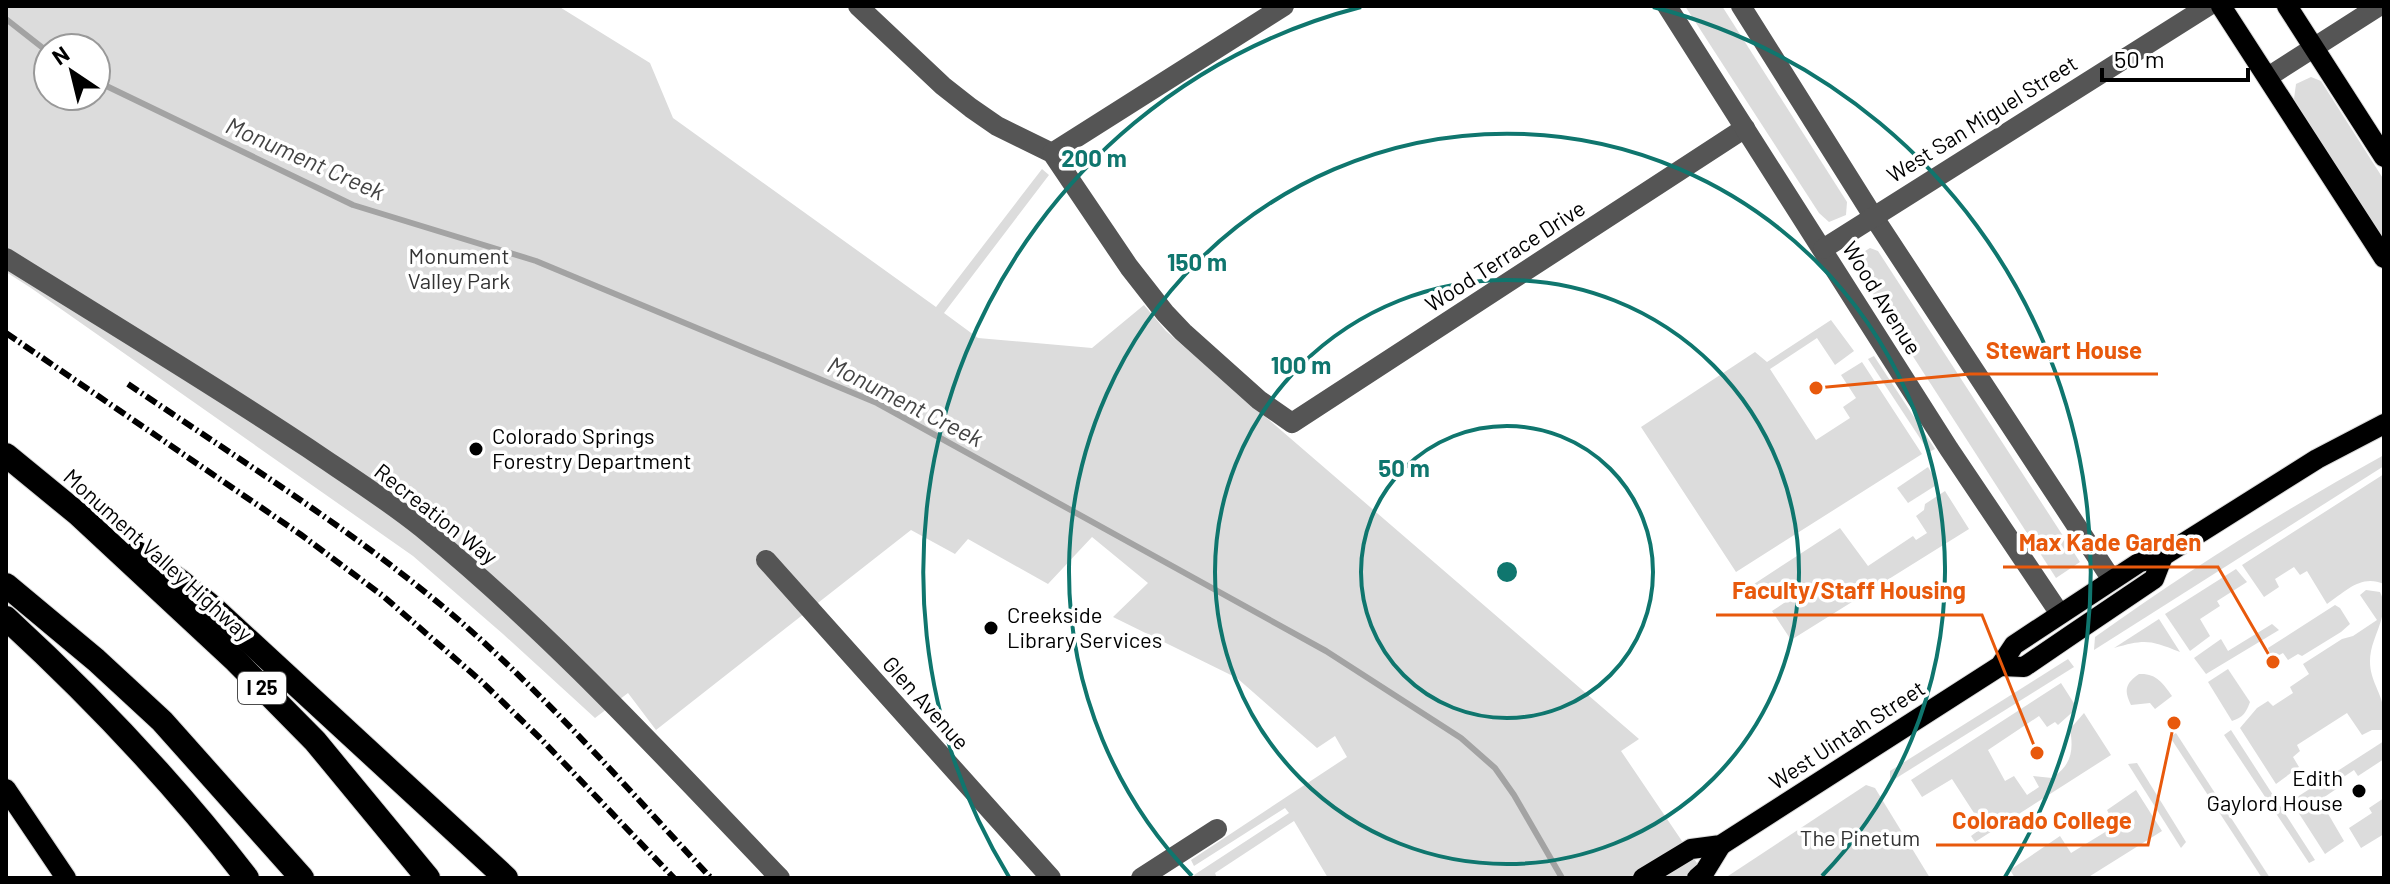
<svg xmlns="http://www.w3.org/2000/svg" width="2390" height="884" viewBox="0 0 2390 884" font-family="Barlow,sans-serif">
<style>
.green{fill:#dcdcdc;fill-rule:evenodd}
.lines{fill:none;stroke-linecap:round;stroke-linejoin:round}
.stream{stroke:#a3a3a3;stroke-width:6}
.major-casing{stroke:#dbdbdb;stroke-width:22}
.highway-casing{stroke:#dbdbdb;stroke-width:26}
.minor{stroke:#555;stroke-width:20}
.major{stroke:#000;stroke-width:20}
.highway{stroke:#000;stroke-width:24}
.rail{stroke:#000;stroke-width:6;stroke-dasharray:12 4 2 4;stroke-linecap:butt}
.ring{fill:none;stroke:#0f766e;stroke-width:4}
.poi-dot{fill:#000;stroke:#fff;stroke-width:3}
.labels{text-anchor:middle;stroke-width:7;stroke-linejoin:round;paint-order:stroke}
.shield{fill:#fff;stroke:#4c4c4c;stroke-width:2}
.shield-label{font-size:20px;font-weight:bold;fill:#000}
.street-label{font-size:22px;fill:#000;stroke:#fff}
.park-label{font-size:22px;fill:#333;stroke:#fff}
.poi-label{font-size:22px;fill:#000;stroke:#fff;text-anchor:start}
.water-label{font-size:24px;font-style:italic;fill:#444;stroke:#fff}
.centre{fill:#0f766e;stroke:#fff;stroke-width:4}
.ring-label{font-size:24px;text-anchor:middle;font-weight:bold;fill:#0f766e;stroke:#fff;stroke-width:7;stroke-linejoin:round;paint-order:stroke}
.leader{fill:none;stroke:#e8590c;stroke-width:3}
.callout-dot{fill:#e8590c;stroke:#fff;stroke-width:3}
.callout-label{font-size:24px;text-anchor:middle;font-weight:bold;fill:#e8590c;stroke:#fff;stroke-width:7;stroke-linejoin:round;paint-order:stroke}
</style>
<rect width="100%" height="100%" fill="#fff"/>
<g class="green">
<path d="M 6,6 L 558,6 L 650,63 L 673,118 L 936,307 L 1042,169 L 1049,175 L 944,313 L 978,338 L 1092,348 L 1144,305 L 1166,331 L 1639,739 L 1621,751 L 1707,878 L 1328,878 L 1294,821 L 1215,873 L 1217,878 L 1196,878 L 1194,875 L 1289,813 L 1285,808 L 1194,866 L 1191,860 L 1347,757 L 1335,736 L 1317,748 L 1237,678 L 1113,617 L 1148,583 L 1092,537 L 1048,584 L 968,539 L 955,554 L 911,530 L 656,730 L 628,693 L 595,718 L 503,634 L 413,556 L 31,288 L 6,272 ZM 48,48 L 96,48 L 96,96 L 48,96 Z"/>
<path d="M 1685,6 L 1722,6 L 1847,202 L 1846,215 L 1829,222 L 1819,213 Z"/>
<path d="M 2311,77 L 2321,81 L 2384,180 L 2384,241 L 2294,99 L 2296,84 Z"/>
<path d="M 1870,248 L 1878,251 L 2080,562 L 2056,578 L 1854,265 L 1857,256 Z"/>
<path d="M 1831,320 L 1854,351 L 1835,365 L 1817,338 L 1770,369 L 1816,440 L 1850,418 L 1843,407 L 1856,398 L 1841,375 L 1862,362 L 1922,454 L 1736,572 L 1641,427 L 1755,352 L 1767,362 Z"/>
<path d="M 1874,356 L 1935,449 L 1929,452 L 1868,359 Z"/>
<path d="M 2384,455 L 2384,466 L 2094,650 L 2095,637 C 2187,571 2284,510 2384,455 Z"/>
<path d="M 1928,467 L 1938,484 L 1908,503 L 1897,488 Z"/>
<path d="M 2384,474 L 2384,584 C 2361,574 2346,591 2327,604 L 2307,571 L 2300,575 L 2294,567 L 2275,579 L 2279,587 L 2264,597 L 2242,565 Z"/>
<path d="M 1945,491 L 1969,529 L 1791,640 L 1772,611 L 1793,597 L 1783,580 L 1761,594 L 1754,584 L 1840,528 L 1868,566 L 1913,536 L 1916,540 L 1927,533 L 1916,516 L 1924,510 L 1925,504 Z"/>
<path d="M 2236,569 L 2247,582 L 2217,601 L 2220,606 L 2200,619 L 2210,636 L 2190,651 L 2165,614 Z"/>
<path d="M 2366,590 L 2380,592 C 2390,611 2375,632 2371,651 C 2366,677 2381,689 2384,711 C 2385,717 2384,724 2384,730 L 2372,730 L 2362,735 L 2347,713 L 2297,745 L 2300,751 L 2293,757 L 2299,767 L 2276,784 L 2240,728 L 2257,708 L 2268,701 L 2273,706 L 2293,693 L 2290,687 L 2309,674 L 2303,664 L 2342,639 L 2353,636 L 2377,620 L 2360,595 Z"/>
<path d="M 2335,605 L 2340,608 L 2350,624 L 2341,632 L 2302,656 L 2298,654 L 2288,660 L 2283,653 L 2272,659 L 2268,648 Z"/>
<path d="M 2159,619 L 2180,652 C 2150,640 2145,639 2114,648 Z"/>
<path d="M 2272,624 L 2279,630 L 2206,674 L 2194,658 L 2221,639 L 2228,651 Z"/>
<path d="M 2068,659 L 2074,667 L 1890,782 L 1890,771 Z"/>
<path d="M 2228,669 L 2250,702 C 2246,713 2243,717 2232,721 L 2208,682 Z"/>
<path d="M 2139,674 C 2156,673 2163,683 2172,696 L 2155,709 L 2150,703 L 2131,705 C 2124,690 2125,684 2139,674 Z"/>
<path d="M 2061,683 L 2077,708 L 2058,725 L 2055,722 L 2047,727 L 2039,716 L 1988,750 L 2005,781 L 2014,776 L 2027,795 L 2039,787 L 2033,776 L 2052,778 C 2071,765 2074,752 2070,729 L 2084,713 L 2111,755 L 1975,842 L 1971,836 L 1983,827 L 1952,779 L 1922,797 L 1911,780 Z"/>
<path d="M 2231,730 L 2315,860 L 2309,863 L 2224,735 Z"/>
<path d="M 2176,733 L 2270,878 L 2262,878 L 2170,737 Z"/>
<path d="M 2384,741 L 2384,759 L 2358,776 L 2354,770 L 2342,778 L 2345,783 L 2320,800 L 2344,841 L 2325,854 L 2291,801 Z"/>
<path d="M 2137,763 L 2186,842 L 2181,848 L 2128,764 Z"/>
<path d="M 1866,785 L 1875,788 L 1930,878 L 1725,878 Z"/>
<path d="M 2136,790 L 2162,831 L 2087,878 L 2015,878 L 2010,870 L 2060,836 L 2071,853 L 2115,826 L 2107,810 Z"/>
<path d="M 2384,798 L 2384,834 L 2361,848 L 2349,828 L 2372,813 L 2369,808 Z"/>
</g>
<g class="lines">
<g class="stream">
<path d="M 6,19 L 48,52"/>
<path d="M 96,81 L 353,205 L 536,261 L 877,403 L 1326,651 L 1461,738 L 1495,768 L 1514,795 L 1562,878"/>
</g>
<g class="major-casing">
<g id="major">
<path d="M 2221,6 L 2384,258"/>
<path d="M 2287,6 L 2384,157"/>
<path d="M 2000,666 L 2024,667 L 2071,635 L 2154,579 L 2163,556"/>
<path d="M 6,789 L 66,878"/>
<path d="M 1643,878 L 1691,849 L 1721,845 L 2000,666 L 2014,645 L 2140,562 L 2163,556 L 2317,459 L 2384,424"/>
<path d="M 1697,878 L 1705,871 L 1721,845"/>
</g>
</g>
<g class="highway-casing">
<g id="highway">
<path d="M 6,455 L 78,514 L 236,661 L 315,741 L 428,878"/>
<path d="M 137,553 L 180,581 L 211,606 L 506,878"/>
<path d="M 6,585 L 96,660 L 162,721 L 302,878"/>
<path d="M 6,618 C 93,698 174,783 247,878"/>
</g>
</g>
<g class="minor">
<path d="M 858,6 L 943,86 L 971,108 L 997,126 L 1052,153 L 1129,267 L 1165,313 L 1183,332 L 1259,400 L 1292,423 L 1745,128"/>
<path d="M 1667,6 L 1949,449 L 2060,614"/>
<path d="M 1741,6 L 1873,216 L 2112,580"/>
<path d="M 2268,77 L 2379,6"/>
<path d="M 1052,153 L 1284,6"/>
<path d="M 1823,249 L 2208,6"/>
<path d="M 6,258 C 107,321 209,382 308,448 C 346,474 386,499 422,528 C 552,634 664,757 780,878"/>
<path d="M 766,560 L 1051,878"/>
<path d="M 1141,878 L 1217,829"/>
</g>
<use href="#major" class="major"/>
<use href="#highway" class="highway"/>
<g class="rail">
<path d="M 6,333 L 300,534 L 383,596 L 481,681 L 540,738 L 674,878"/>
<path d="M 128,384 C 234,456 343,524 441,605 C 539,687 624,785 711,878"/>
</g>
</g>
<g class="ring">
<circle cx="1507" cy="572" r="146"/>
<circle cx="1507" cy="572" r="292"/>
<path d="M1192 876A438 438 0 1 1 1822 876"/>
<path d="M1009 877A584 584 0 0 1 1361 7M1653 7A584 584 0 0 1 2005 877"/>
</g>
<g class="poi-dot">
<circle cx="476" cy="449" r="8"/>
<circle cx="991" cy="628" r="8"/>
<circle cx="2359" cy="791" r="8"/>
</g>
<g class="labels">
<rect class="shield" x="238" y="672" width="48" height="32" rx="6"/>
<g class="shield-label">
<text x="262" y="695">I 25</text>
</g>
<g class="street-label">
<text transform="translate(1982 119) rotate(-32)" y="8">West San Miguel Street</text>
<text transform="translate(1505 256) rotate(-33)" y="8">Wood Terrace Drive</text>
<text transform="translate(1882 298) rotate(58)" y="8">Wood Avenue</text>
<text transform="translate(436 514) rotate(38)" y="8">Recreation Way</text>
<text transform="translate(158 555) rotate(42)" y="8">Monument Valley Highway</text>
<text transform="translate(926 703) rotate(48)" y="8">Glen Avenue</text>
<text transform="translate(1847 735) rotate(-33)" y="8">West Uintah Street</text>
</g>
<g class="park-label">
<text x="459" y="264">Monument<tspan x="459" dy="25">Valley Park</tspan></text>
<text x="1860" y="846">The Pinetum</text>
</g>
<g class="poi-label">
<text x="492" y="444">Colorado Springs<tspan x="492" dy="25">Forestry Department</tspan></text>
<text x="1007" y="623">Creekside<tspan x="1007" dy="25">Library Services</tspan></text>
<text x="2343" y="786" text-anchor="end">Edith<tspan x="2343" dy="25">Gaylord House</tspan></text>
</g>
<g class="water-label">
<text transform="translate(305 159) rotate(24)" y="8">Monument Creek</text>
<text transform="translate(905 402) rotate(27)" y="8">Monument Creek</text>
</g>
</g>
<circle cx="1507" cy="572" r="12" class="centre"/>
<g class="ring-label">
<text x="1094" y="167">200 m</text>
<text x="1197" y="271">150 m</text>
<text x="1301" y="374">100 m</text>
<text x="1404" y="477">50 m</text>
</g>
<path class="leader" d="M1816 388L1970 374H2158M2273 662L2218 567H2003M2037 753L1982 615H1716M2174 723L2148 845H1936"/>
<g class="callout-dot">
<circle cx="1816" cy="388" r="8"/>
<circle cx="2273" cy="662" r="8"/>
<circle cx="2037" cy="753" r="8"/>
<circle cx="2174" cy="723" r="8"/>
</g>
<g class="callout-label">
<text x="2064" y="359">Stewart House</text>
<text x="2110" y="551">Max Kade Garden</text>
<text x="1849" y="599">Faculty/Staff Housing</text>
<text x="2042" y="829">Colorado College</text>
</g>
<rect width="2390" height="884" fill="none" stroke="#000000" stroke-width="16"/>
<g transform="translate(72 72) rotate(325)"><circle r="38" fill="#ffffff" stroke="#999999" stroke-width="2"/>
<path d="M0-6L14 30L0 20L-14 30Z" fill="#000000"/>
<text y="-12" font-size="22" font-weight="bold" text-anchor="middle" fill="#000000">N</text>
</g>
<path d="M2102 68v12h146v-12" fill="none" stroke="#000000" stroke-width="4"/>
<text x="2114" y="68" font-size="24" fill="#000000" stroke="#ffffff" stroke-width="6" paint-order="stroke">50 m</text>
</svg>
